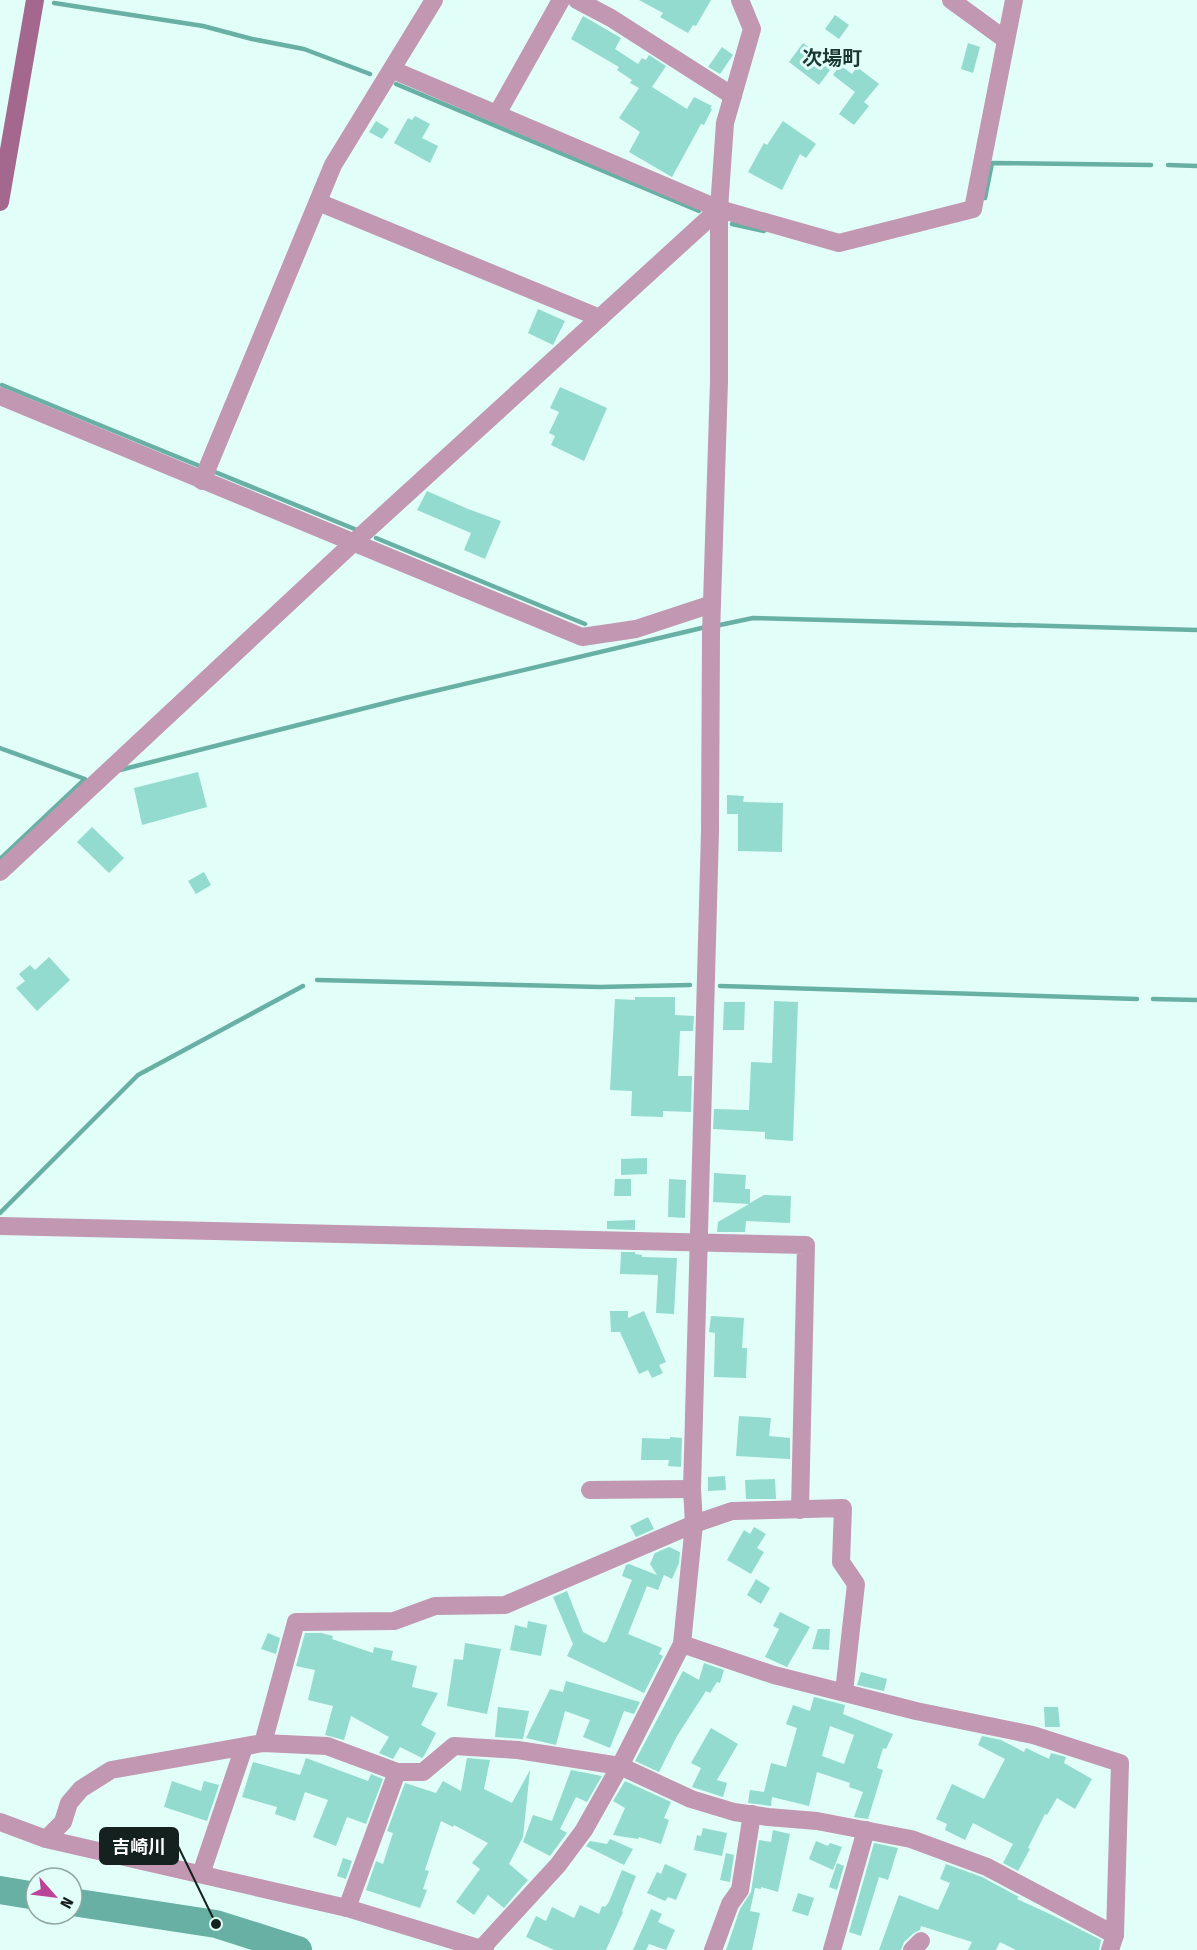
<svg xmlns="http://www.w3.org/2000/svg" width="1197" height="1950" viewBox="0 0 1197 1950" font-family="'Fira Sans Condensed','Noto Sans JP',sans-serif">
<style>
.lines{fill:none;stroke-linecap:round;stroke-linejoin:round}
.stream{stroke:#68b0a4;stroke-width:4.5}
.river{stroke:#68b0a4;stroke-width:28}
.building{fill:#93dbce;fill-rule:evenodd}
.street{stroke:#c197b1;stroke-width:18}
.secondary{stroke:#a4688e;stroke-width:18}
.labels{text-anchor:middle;stroke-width:6;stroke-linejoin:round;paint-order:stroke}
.quarter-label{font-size:20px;font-weight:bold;fill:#183732;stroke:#e2fef8}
.leader{fill:none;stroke:#14211f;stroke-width:2}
.callout-dot{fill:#14211f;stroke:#e2fef8;stroke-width:2}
.callout{fill:#14211f;stroke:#14211f;stroke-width:2}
.callout-label{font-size:18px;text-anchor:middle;font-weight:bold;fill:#fff}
</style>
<rect width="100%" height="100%" fill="#e2fef8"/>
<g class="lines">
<g class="stream">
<path d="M 54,3 L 203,26 L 252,39 L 304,49 L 370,74"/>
<path d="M 396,84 L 699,211"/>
<path d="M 1168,165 L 1197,166"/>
<path d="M 985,198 L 992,163 L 1151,165"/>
<path d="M 732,224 L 764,231"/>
<path d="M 2,385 L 202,467"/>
<path d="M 215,472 L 357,530"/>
<path d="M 376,538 L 585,624"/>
<path d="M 715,626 L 753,618 L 1197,630"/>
<path d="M 0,748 L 85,779 L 0,859"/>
<path d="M 120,770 L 405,698 L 706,627"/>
<path d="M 317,980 L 600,987 L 690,985"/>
<path d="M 720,986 L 1137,999"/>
<path d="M 1153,999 L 1197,1000"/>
<path d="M 0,1213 L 138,1075 L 303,986"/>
</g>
<g class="river">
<path d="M 0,1890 L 36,1896"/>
<path d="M 72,1902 L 216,1924 L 298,1950"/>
</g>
</g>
<g class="building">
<path d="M 639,0 L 711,0 L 696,26 L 693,25 L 688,33 L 660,17 L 663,13 Z"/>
<path d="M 835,15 L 849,25 L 839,39 L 825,29 Z"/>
<path d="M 583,16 L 621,38 L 615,49 L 638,64 L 642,58 L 646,60 L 649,55 L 666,66 L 652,87 L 687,109 L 694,97 L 712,106 L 710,108 L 712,109 L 704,125 L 701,124 L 672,177 L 629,152 L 640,132 L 619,118 L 639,88 L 630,83 L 632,80 L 617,70 L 619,67 L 571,39 Z"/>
<path d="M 803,43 L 833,66 L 819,85 L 789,62 Z"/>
<path d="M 968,43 L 980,47 L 973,73 L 961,69 Z"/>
<path d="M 722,47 L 733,55 L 720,74 L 708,67 Z"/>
<path d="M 840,65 L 852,74 L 857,67 L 879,84 L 864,102 L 869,106 L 854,125 L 839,114 L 855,92 L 833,75 Z"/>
<path d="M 415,116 L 430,124 L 422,138 L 438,146 L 430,163 L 394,143 L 408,118 L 412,120 Z"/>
<path d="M 376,121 L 389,129 L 382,139 L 369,132 Z"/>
<path d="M 783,121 L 816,144 L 806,158 L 800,154 L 782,190 L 748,172 L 764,143 L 767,145 Z"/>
<path d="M 538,309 L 565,321 L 553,345 L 528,333 Z"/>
<path d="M 560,387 L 607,408 L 584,461 L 551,445 L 555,436 L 549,433 L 559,412 L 550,408 Z"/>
<path d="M 427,491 L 468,509 L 501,521 L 485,559 L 464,550 L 471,533 L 417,510 Z"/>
<path d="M 198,772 L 207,807 L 142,825 L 134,788 Z"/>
<path d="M 727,795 L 744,796 L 743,802 L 783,803 L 782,852 L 738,851 L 738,814 L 727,814 Z"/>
<path d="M 92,827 L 124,858 L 109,873 L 77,842 Z"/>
<path d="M 204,872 L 211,885 L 196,894 L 188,881 Z"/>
<path d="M 49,957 L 70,980 L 37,1011 L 16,988 L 25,981 L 19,974 L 30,965 L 35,970 Z"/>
<path d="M 635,997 L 675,997 L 675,1015 L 694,1016 L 693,1031 L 680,1031 L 678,1076 L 692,1076 L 691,1112 L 663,1111 L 663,1117 L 631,1116 L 632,1091 L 610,1090 L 615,999 L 635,1000 Z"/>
<path d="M 774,1001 L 798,1002 L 793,1141 L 765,1139 L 765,1132 L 713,1129 L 714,1109 L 749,1110 L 751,1062 L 772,1063 Z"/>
<path d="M 724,1002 L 745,1002 L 744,1030 L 723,1030 Z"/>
<path d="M 647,1158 L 647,1174 L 621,1175 L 621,1159 Z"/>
<path d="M 714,1173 L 746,1175 L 745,1189 L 750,1189 L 750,1203 L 764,1195 L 791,1196 L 790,1223 L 746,1221 L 745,1232 L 717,1232 L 718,1222 L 749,1204 L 713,1202 Z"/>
<path d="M 615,1179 L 631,1179 L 631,1196 L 614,1196 Z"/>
<path d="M 669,1179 L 686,1180 L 685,1218 L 668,1217 Z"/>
<path d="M 635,1220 L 635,1230 L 607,1229 L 607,1221 Z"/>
<path d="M 621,1252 L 635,1252 L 635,1254 L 642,1255 L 642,1257 L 677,1258 L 674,1314 L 656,1313 L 658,1275 L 620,1274 Z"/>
<path d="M 610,1311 L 628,1311 L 628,1318 L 644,1311 L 666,1362 L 659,1365 L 663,1373 L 652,1378 L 648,1370 L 639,1374 L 620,1332 L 611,1332 Z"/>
<path d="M 711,1316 L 744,1318 L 742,1348 L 747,1348 L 746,1378 L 714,1377 L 715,1333 L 709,1332 Z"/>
<path d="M 739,1416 L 771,1418 L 769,1436 L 790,1438 L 790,1459 L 736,1456 Z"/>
<path d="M 670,1437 L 682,1438 L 681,1467 L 668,1466 L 669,1460 L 641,1460 L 642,1438 L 670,1439 Z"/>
<path d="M 725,1476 L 726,1490 L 708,1491 L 708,1477 Z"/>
<path d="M 775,1479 L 776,1499 L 746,1499 L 745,1480 Z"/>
<path d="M 648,1517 L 654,1529 L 636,1537 L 630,1526 Z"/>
<path d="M 754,1527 L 766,1534 L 757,1548 L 764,1552 L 751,1574 L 727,1560 L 744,1530 L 750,1534 Z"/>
<path d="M 669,1547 L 680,1552 L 679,1563 L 672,1579 L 664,1575 L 658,1590 L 647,1586 L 628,1634 L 662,1648 L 659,1654 L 663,1656 L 644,1693 L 567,1656 L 573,1644 L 553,1597 L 567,1591 L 583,1632 L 604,1643 L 607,1641 L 632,1580 L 622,1576 L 626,1565 L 629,1564 L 657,1575 L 650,1564 L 655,1553 Z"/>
<path d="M 756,1579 L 770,1588 L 761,1604 L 747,1595 Z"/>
<path d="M 780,1612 L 810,1627 L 787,1667 L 765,1657 L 779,1629 L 773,1626 Z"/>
<path d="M 528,1621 L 547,1625 L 541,1656 L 510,1650 L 515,1625 L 527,1628 Z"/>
<path d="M 818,1629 L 830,1629 L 829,1650 L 812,1649 Z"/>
<path d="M 268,1633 L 280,1638 L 276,1654 L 261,1649 Z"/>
<path d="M 305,1633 L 321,1633 L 333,1636 L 332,1639 L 373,1653 L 374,1647 L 393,1651 L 391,1660 L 417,1666 L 412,1687 L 438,1693 L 421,1725 L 436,1733 L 424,1756 L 422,1758 L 400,1747 L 393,1759 L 379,1753 L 389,1737 L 351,1716 L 344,1740 L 325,1735 L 333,1706 L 308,1700 L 315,1670 L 296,1666 Z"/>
<path d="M 465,1643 L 501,1649 L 487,1714 L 447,1706 L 454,1659 L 463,1660 Z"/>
<path d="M 704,1663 L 724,1670 L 720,1683 L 717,1682 L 710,1693 L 706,1691 L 677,1736 L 659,1772 L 635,1761 L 683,1671 L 699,1680 Z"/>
<path d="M 861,1672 L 887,1679 L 884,1691 L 857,1685 Z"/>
<path d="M 566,1681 L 640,1702 L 634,1714 L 624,1711 L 610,1748 L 583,1737 L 590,1720 L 565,1711 L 556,1745 L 526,1738 L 550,1689 L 563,1692 Z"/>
<path d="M 814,1697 L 845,1705 L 843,1714 L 893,1734 L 886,1749 L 883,1748 L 877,1768 L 883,1770 L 868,1819 L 854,1817 L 863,1792 L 849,1787 L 850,1783 L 817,1772 L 809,1806 L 772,1797 L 771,1806 L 748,1803 L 750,1790 L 764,1792 L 771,1763 L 786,1767 L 797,1728 L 786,1724 L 793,1705 L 810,1711 ZM 830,1726 L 854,1735 L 844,1764 L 822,1756 Z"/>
<path d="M 498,1707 L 529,1711 L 523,1739 L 495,1737 Z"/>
<path d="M 1044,1707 L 1058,1707 L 1060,1727 L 1045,1727 Z"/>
<path d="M 711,1728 L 738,1744 L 717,1780 L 727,1783 L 723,1797 L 692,1787 L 701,1768 L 691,1763 Z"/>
<path d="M 982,1736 L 1001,1740 L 1024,1752 L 1026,1748 L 1049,1759 L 1051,1753 L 1066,1757 L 1064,1763 L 1092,1779 L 1075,1809 L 1057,1798 L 1047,1815 L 1045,1814 L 1028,1848 L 1030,1849 L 1018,1871 L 1003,1863 L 1013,1844 L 973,1823 L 965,1840 L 945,1830 L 947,1824 L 936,1819 L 952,1784 L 984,1799 L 1005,1759 L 978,1745 Z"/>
<path d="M 306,1758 L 368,1781 L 371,1774 L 383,1779 L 366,1824 L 347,1817 L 336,1846 L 313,1837 L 328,1800 L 305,1792 L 295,1821 L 275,1814 L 277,1807 L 242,1797 L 253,1762 L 300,1775 Z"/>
<path d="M 467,1758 L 490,1760 L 484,1789 L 512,1803 L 530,1770 L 523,1837 L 509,1864 L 528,1880 L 504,1908 L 488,1895 L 474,1915 L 456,1902 L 480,1869 L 472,1863 L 488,1843 L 454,1825 L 453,1827 L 441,1821 L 425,1870 L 429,1871 L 423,1889 L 427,1890 L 420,1908 L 366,1890 L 376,1861 L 383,1864 L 393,1833 L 387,1831 L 405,1783 L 436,1793 L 443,1781 L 461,1791 Z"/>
<path d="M 571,1770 L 602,1776 L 587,1802 L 576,1797 L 560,1829 L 567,1833 L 550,1856 L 523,1842 L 533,1815 L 552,1821 Z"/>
<path d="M 172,1781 L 201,1791 L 204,1781 L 219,1785 L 207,1821 L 164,1807 Z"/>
<path d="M 625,1781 L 671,1802 L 664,1818 L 669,1820 L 661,1844 L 639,1837 L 638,1839 L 613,1835 L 625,1808 L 613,1801 Z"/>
<path d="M 703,1828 L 727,1833 L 722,1856 L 694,1850 L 697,1835 L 701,1836 Z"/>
<path d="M 773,1830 L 790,1834 L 778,1892 L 761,1887 L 761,1889 L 755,1888 L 750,1911 L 760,1913 L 752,1950 L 726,1950 L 740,1909 L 751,1892 L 759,1840 L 771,1842 Z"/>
<path d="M 610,1839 L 633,1849 L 624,1865 L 586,1846 L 590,1841 L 607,1844 Z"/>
<path d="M 816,1841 L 828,1846 L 830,1843 L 842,1847 L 833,1870 L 809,1859 Z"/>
<path d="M 874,1843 L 898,1848 L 888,1880 L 879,1877 L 861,1936 L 849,1932 Z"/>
<path d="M 726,1853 L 734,1855 L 730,1882 L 720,1880 Z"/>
<path d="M 343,1858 L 352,1861 L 346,1879 L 337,1876 Z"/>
<path d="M 837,1863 L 844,1866 L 837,1890 L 829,1887 Z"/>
<path d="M 665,1864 L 687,1874 L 676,1900 L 668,1897 L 665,1901 L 647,1893 L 657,1872 L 661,1874 Z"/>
<path d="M 946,1864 L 982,1877 L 1019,1897 L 1017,1899 L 1054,1916 L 1101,1940 L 1099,1950 L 1016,1950 L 1000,1942 L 996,1950 L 968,1950 L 972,1942 L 921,1926 L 920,1930 L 914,1933 L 904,1942 L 901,1950 L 879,1950 L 899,1895 L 938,1910 L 950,1883 L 940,1879 Z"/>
<path d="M 622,1870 L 636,1876 L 622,1911 L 623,1912 L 606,1950 L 554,1950 L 526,1937 L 536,1916 L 546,1921 L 552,1907 L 574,1918 L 580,1905 L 599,1914 L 602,1906 L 605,1907 L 609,1902 Z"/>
<path d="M 798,1893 L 814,1898 L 808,1916 L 792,1911 Z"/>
<path d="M 651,1909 L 662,1914 L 658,1922 L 675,1930 L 666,1950 L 649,1944 L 646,1950 L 633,1950 Z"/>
</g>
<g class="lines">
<g class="street">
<path d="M 577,0 L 611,18 L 733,96"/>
<path d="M 951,0 L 1006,40"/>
<path d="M 393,70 L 719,209 L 839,243 L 973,209 L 1014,0"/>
<path d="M 497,114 L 561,0"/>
<path d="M 318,202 L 600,318"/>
<path d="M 0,396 L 582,637 L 636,629 L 712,604"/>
<path d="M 202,481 L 333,165 L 434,0"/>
<path d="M 0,872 L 353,543 L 719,209"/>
<path d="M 0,1226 L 806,1245 L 800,1510"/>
<path d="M 590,1490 L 692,1489"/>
<path d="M 682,1644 L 774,1675 L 916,1711 L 1033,1735 L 1120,1763 L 1115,1935 L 1110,1950"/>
<path d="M 263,1743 L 296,1622 L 394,1621 L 435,1606 L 505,1605 L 694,1524 L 732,1511 L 843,1508 L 841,1562 L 856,1584 L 844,1692"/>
<path d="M 0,1822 L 46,1839 L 63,1822 L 69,1803 L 81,1789 L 111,1770 L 263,1743 L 327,1746 L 397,1772 L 423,1772 L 454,1746 L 518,1750 L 620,1766 L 691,1799 L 734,1812 L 768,1817 L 817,1821 L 911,1839 L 987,1867 L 1115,1935"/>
<path d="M 46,1839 L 347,1908 L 485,1950"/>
<path d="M 201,1874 L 244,1747"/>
<path d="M 347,1908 L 397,1772"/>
<path d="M 480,1950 L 558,1865 L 584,1830 L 620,1766 L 682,1644 L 694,1524 L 692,1489 L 710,831 L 711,635 L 719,381 L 719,209 L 725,123 L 752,29 L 740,0"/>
<path d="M 713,1950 L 730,1904 L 740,1890 L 752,1814"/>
<path d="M 832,1950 L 866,1830"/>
<path d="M 912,1950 L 921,1941"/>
</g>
<path class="secondary" d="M 0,202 L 35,0"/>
</g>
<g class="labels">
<g class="quarter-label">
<text x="832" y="65">次場町</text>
</g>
</g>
<path class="leader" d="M216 1924L178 1846"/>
<circle class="callout-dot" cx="216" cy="1924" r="6"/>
<rect class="callout" x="100" y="1828" width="78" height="36" rx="6"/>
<g class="callout-label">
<text x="139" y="1853">吉崎川</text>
</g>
<g transform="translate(54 1896) rotate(118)"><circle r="28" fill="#e2fef8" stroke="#90a6a1" stroke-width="1.5"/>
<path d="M0-4.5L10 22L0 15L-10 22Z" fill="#bb4398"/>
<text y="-9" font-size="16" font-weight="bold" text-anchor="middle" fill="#14211f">N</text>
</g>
</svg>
